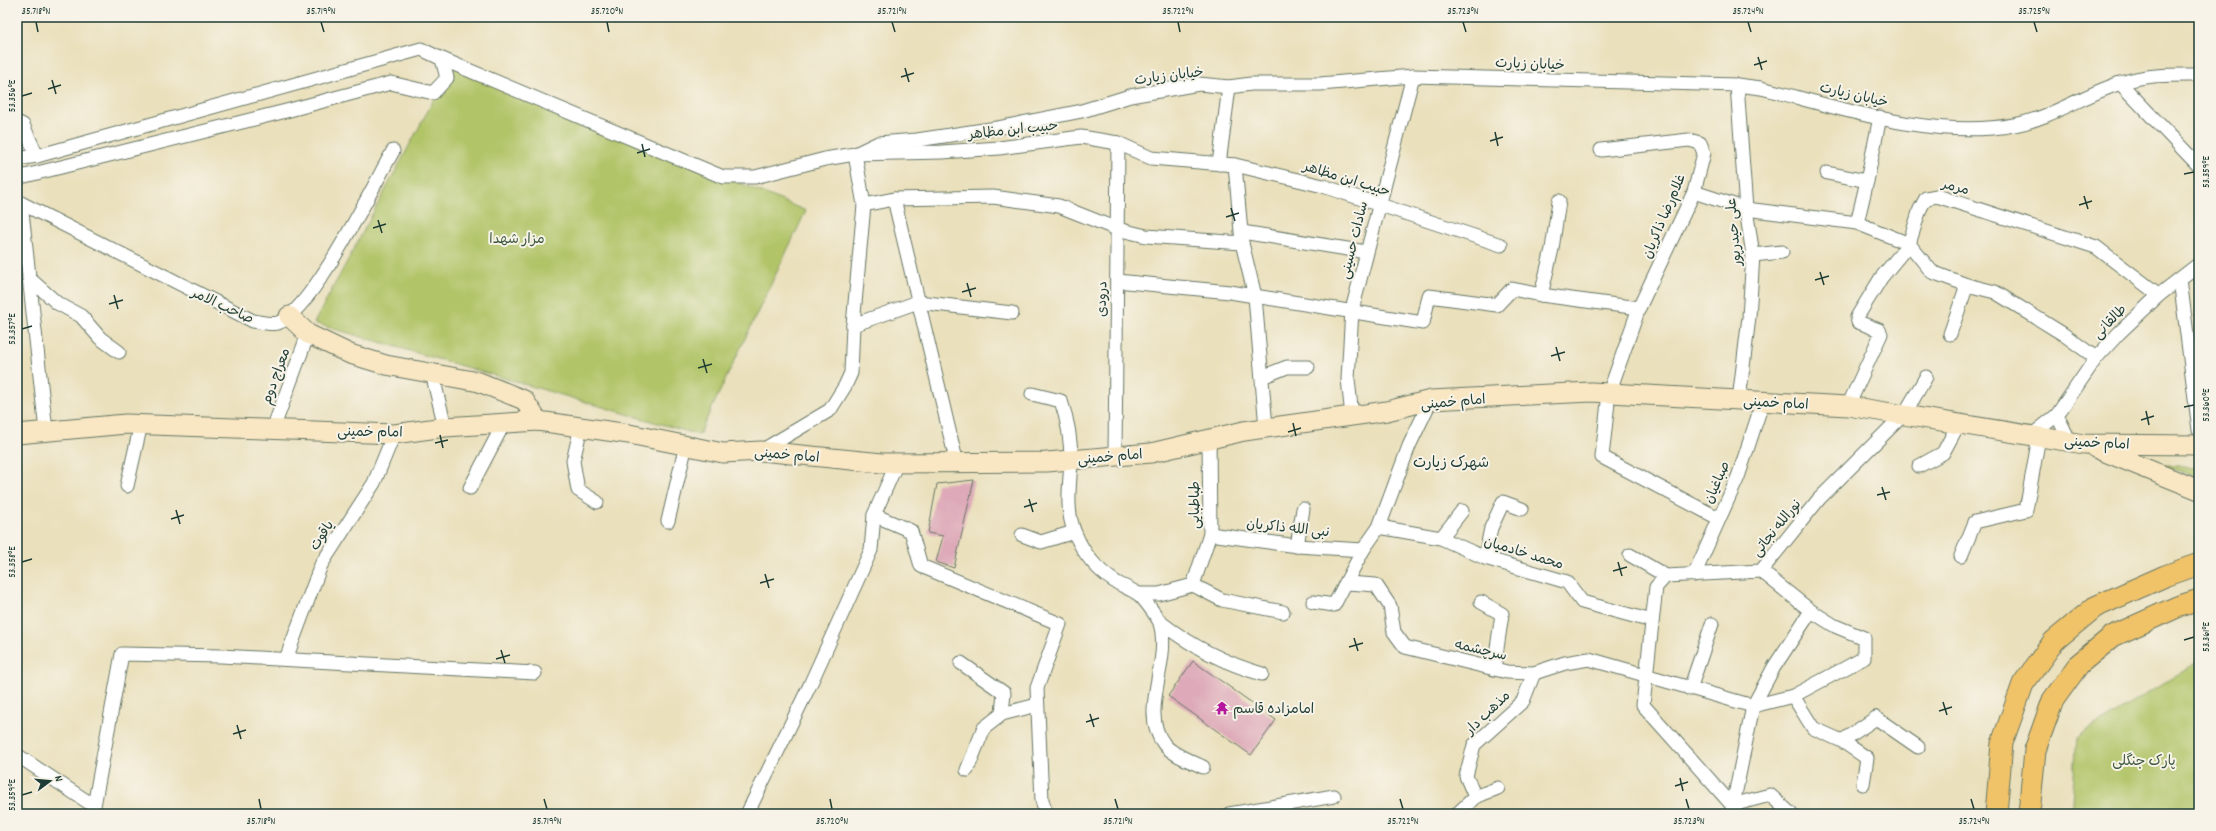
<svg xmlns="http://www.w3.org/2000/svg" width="2216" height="831" viewBox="0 0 2216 831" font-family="Dekko,'Playpen Sans Arabic',sans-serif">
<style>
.green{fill:#b1c468;stroke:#68804e}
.building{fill:#deaab9}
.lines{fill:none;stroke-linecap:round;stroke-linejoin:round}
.street-casing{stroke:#667664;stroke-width:15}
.secondary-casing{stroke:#667664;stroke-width:21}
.primary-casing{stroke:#667664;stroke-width:23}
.street{stroke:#fff;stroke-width:13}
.secondary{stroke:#f9e7c3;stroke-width:19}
.primary{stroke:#f1c369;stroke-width:21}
.ticks{fill:none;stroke:#1f3d34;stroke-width:1.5}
.labels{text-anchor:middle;stroke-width:4;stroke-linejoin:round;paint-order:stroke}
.street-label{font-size:14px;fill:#1f3d34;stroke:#f7f3e8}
.park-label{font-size:14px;fill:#3c583e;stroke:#f7f3e8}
.poi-label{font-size:14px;fill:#1f3d34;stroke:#f7f3e8;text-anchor:start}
.neighbourhood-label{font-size:15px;fill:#1f3d34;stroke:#f7f3e8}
.neatline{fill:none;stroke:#1f3d34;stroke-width:1.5}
.ticks-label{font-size:10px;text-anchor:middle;fill:#1f3d34}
</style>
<rect width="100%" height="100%" fill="#f7f3e8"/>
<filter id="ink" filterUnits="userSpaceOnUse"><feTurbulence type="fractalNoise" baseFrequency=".025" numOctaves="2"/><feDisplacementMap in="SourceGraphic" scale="8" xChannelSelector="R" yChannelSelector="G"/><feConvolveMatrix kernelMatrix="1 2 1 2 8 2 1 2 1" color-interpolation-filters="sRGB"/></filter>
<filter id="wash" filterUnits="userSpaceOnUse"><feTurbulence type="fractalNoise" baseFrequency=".012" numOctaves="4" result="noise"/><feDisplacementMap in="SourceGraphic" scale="16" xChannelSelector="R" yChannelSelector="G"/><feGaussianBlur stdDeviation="0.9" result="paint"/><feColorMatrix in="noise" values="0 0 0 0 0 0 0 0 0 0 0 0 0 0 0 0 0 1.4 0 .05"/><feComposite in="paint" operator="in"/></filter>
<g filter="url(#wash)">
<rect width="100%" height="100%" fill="#eae0bc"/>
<g class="green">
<path d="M 454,62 L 806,211 L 699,435 L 314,323 Z"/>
<path d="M 2159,465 L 2199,467 L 2199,477 Z"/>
<path d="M 2199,661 L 2199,814 L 2071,814 L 2077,737 Z"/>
</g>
<g id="blocks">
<g class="building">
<path d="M 974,480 L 954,568 L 936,562 L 943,536 L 928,533 L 937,484 Z"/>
<path d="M 1193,661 L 1276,720 L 1251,755 L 1168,696 Z"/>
</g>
</g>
</g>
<g filter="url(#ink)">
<use href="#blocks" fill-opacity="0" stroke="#667664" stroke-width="1"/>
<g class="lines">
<g class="street-casing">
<g id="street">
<path d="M 442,59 L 723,177 L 755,177 L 825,159 L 855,154 L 942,152 L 999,148 L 1081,137 L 1118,143 L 1151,158 L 1235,165 L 1323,186 L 1501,245"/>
<path d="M 2120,83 L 2199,166"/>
<path d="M 1737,85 L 1746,209 L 1753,255 L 1749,317 L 1739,400"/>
<path d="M 17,122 L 23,125 L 37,156"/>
<path d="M 1601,150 L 1689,140 L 1700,143 L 1704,153 L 1694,192 L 1639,308 L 1609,393 L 1602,457 L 1718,518"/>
<path d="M 855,154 L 878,143 L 917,140 L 997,128 L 1082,111 L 1130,96 L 1199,84 L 1229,87 L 1251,84 L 1320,84 L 1413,76 L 1737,85 L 1761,88 C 1841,108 1931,140 2014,125 C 2052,118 2085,94 2121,83 C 2147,74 2172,75 2199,75"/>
<path d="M 17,159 L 37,156 L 421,49 L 442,59 L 447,78 L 433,93 L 391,83 L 286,111 L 17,178"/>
<path d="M 1219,164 L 1229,87"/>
<path d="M 1235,165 L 1242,243 L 1255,296 L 1266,428"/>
<path d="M 1827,173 L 1867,181"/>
<path d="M 1694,192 L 1746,209 L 1857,223 L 1909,244 L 1932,272 L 1967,285 L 1995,292 L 2063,334 L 2096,358"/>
<path d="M 894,199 L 957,464"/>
<path d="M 17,201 L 253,321 C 260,322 271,325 278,323 C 313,310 373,186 393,151"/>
<path d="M 21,203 L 46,431"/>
<path d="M 864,205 L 894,199 L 993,197 L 1059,206 L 1117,229 L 1146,236 L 1242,243"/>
<path d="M 1857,223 L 1867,181 L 1880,117"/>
<path d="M 1242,232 L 1366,252"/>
<path d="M 1753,255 L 1782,252"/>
<path d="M 29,278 L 57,303 L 81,316 L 100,338 L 119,352"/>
<path d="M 2180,279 L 2199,430"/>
<path d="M 1117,281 L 1230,292 L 1423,323 L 1429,296 L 1497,305 L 1512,289 L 1541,295 L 1639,308"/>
<path d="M 1541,295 L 1552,249 L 1559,201"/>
<path d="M 853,325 L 918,302 L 1012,313"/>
<path d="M 1950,334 L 1967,285"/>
<path d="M 432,373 L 445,427"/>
<path d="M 1262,377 L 1287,367 L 1308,367"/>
<path d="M 1032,394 L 1061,401 C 1068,421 1071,440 1071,461 C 1070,484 1065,510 1075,533 C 1083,553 1096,569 1114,581 C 1122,586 1131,589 1138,594 C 1143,597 1158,618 1160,623 C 1172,662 1138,711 1164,744 C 1172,755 1191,761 1203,767"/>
<path d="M 1848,406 L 1881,334 L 1879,330 L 1858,322 L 1857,317 L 1881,278 L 1909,244 L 1920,209 L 1926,198 L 1937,196 L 2096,247 L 2159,295"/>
<path d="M 2057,415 L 2070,442"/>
<path d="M 1352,416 L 1348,379 L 1352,310 L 1413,76"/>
<path d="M 581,427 L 573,461 L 578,490 L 597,502"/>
<path d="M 273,429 L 308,334"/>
<path d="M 2032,435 L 2057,415 L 2096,358 L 2119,333 L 2159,295 L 2199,264"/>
<path d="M 761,451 L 830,410 L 845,386 L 851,373 L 853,325 L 864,205 L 855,154"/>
<path d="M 1115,456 L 1118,143"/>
<path d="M 1919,466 L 1943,453 L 1958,425"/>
<path d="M 127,486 L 141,424"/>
<path d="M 470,488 L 504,423"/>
<path d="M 874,515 L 911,531 L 921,566 L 1060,624 L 1037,688 L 1042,800 L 1046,814"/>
<path d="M 668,521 L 686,445"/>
<path d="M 1379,527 L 1441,538 L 1485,558 L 1567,582 L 1582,602 L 1652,621"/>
<path d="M 1210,534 L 1297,546 L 1363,550"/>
<path d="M 1022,535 L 1041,542 L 1074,532"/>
<path d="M 1441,538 L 1462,511"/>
<path d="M 1297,546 L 1303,509"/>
<path d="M 1630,555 L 1666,576"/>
<path d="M 1961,556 L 1975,522 L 2026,510 L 2039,437"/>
<path d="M 1485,558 L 1491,528 L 1503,502 L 1522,509"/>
<path d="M 1694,575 L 1738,477 L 1763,401"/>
<path d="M 1347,583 L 1376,585 L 1390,606 L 1394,632 L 1405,647 L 1507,672 L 1534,673 L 1565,663 L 1589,659 L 1753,706 L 1793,696 L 1864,658 L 1864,638 L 1835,626 L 1811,611 L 1761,571"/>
<path d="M 1193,585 L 1222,600 L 1283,612"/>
<path d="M 1140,594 L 1159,594 L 1193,585 L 1210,534 L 1209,439"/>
<path d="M 1313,602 L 1334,605 L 1363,550 L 1379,527 L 1409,446 L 1431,400"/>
<path d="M 1481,602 L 1502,614 L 1494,669"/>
<path d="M 1160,622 C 1191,646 1224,663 1262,674"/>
<path d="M 286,659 L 321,565 L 374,483 L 394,434"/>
<path d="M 961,663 L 1004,693 L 1002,714"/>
<path d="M 1690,689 L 1712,624"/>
<path d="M 1793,696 L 1813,728 L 1842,741 L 1867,758 L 1863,784"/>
<path d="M 1842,741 L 1876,718 L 1918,747"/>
<path d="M 17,755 L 94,806 L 122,654 L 221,656 L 535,673"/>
<path d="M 967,770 L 984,728 L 1002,714 L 1037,705"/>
<path d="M 1475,797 L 1498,788"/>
<path d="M 1732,805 L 1643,705 L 1656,587 L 1666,576 L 1761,571 L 1819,499 L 1905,413 L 1926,377"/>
<path d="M 1732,805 L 1770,795 L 1791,814"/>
<path d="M 1732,810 L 1753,706 L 1774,667 L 1811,611"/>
<path d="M 747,814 L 809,687 L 871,550 L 874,515 L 897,463"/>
<path d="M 1229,814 L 1334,796"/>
<path d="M 1457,814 L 1475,797 L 1466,776 L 1474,745 L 1523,701 L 1534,673"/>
</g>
</g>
<g class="secondary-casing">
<g id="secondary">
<path d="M 289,316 L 308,334 L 350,354 L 386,365 L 479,382 L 524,400 L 538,421"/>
<path d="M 17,434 L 126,424 L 394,434 L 445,427 L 538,421 L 629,434 L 723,453 L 761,451 L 882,463 L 1047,462 L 1151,453 L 1244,431 L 1387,411 L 1431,400 L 1591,392 L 1848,406 L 2084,444 L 2199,445"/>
<path d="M 2095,448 L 2199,490"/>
</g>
</g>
<g class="primary-casing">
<g id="primary">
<path d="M 1996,814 L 2002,743 L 2023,684 L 2054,641 L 2095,607 L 2165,576 L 2199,564"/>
<path d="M 2029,814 L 2035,750 L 2053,700 L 2079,664 L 2113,636 L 2177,607 L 2199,600"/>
</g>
</g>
<use href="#street" class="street"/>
<use href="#secondary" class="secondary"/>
<use href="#primary" class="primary"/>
</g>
</g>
<path class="ticks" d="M 36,22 L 38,32M 321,22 L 324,32M 607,22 L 609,32M 892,22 L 895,32M 1178,22 L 1180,32M 1463,22 L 1466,32M 1748,22 L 1751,32M 2034,22 L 2037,32M 1758,57 L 1762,70M 1754,65 L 1767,61M 905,68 L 909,82M 901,77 L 914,73M 52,80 L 56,94M 48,89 L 61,85M 22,96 L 32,93M 1495,132 L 1498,146M 1490,141 L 1503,137M 642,144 L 645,157M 637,153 L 650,149M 2184,174 L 2194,172M 2084,196 L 2088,209M 2079,205 L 2092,201M 1231,208 L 1235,221M 1226,217 L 1239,213M 378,220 L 382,233M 373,228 L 386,224M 1820,272 L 1824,285M 1815,280 L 1829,276M 967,283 L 971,297M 962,292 L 976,288M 114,295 L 118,309M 109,304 L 123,300M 22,329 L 32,326M 1556,347 L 1560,361M 1551,356 L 1565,352M 703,359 L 707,373M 698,368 L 712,364M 2184,407 L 2194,405M 2146,411 L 2149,425M 2141,420 L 2154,416M 1293,423 L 1296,436M 1288,432 L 1301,428M 440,435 L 443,448M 435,443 L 448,440M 1882,487 L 1886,500M 1877,495 L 1890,492M 1029,499 L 1033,512M 1024,507 L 1037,503M 176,510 L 180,524M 171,519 L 184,515M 22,562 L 32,559M 1618,562 L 1622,576M 1613,571 L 1627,567M 765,574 L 769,588M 760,583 L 774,579M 1354,638 L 1358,651M 2184,640 L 2194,637M 1349,647 L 1363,643M 501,650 L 505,663M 496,659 L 510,655M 1943,702 L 1947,715M 1939,711 L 1952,707M 1090,714 L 1094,727M 1086,722 L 1099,718M 237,725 L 241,739M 233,734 L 246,730M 1680,778 L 1683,791M 1675,786 L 1688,782M 22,795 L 32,792M 259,799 L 261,809M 544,799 L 547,809M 830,799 L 832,809M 1115,799 L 1118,809M 1400,799 L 1403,809M 1686,799 L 1689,809M 1971,799 L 1974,809"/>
<defs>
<g id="temple-bare" transform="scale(1.08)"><path d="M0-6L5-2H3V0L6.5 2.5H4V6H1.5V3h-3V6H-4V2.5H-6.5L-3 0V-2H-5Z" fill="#b5179e" stroke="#f7f3e8" stroke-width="2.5" paint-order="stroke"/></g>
</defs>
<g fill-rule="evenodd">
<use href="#temple-bare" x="1222" y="708"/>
</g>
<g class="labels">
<g class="street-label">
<text transform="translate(1530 63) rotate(2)" y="5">خیابان زیارت</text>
<text transform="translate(1169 75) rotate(-7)" y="5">خیابان زیارت</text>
<text transform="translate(1854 94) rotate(13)" y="5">خیابان زیارت</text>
<text transform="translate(1013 129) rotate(-6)" y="5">حبیب ابن مظاهر</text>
<text transform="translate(1347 178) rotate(17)" y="5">حبیب ابن مظاهر</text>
<text transform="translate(1956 186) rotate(15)" y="5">مرمر</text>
<text transform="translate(1663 216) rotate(-67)" y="5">غلام‌رضا ذاکریان</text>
<text transform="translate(1733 232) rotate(-95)" y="5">علی حیدرپور</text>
<text transform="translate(1353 240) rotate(-76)" y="5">سادات حسینی</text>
<text transform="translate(1101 299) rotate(-89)" y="5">درودی</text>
<text transform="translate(223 305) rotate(25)" y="5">صاحب الامر</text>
<text transform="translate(2109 321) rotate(-46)" y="5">طالقانی</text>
<text transform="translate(275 376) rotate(-70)" y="5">معراج دوم</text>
<text transform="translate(1453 401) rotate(-5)" y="5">امام خمینی</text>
<text transform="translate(1776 402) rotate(3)" y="5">امام خمینی</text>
<text transform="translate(370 431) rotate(1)" y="5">امام خمینی</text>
<text transform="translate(2097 442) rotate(3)" y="5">امام خمینی</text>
<text transform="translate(787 454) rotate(5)" y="5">امام خمینی</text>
<text transform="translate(1110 456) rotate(-5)" y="5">امام خمینی</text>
<text transform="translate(1716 482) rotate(-66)" y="5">صباغیان</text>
<text transform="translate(1194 505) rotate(-90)" y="5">طباطبایی</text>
<text transform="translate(1288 527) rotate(6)" y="5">نبی الله ذاکریان</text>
<text transform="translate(1776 527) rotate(-51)" y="5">نورالله نجاتی</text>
<text transform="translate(321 535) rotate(-57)" y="5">یاقوت</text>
<text transform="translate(1524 552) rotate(17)" y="5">محمد خادمیان</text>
<text transform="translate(1481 649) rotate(13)" y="5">سرچشمه</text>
<text transform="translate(1487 712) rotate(-44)" y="5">مذهب دار</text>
</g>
<g class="park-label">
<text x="517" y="243">مزار شهدا</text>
<text x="2144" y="765">پارک جنگلی</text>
</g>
<g class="poi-label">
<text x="1233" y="713">امامزاده قاسم</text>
</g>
<g class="neighbourhood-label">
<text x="1451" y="467">شهرک زیارت</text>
</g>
</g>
<rect width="2216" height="831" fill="none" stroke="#f7f3e8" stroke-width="44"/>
<g transform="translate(50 781) rotate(74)" stroke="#f7f3e8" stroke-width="3" paint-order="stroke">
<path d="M0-3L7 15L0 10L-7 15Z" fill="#1f3d34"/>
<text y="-6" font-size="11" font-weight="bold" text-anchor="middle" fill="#1f3d34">N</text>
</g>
<rect x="22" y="22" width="2172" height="787" class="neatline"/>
<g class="ticks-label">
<text x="36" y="14">35.718°N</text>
<text x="321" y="14">35.719°N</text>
<text x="607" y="14">35.720°N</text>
<text x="892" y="14">35.721°N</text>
<text x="1178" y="14">35.722°N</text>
<text x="1463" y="14">35.723°N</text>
<text x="1748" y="14">35.724°N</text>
<text x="2034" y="14">35.725°N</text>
<text transform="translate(11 96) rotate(-90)" y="4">53.356°E</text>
<text transform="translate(2205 172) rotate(-90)" y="4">53.359°E</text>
<text transform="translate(11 329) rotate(-90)" y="4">53.357°E</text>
<text transform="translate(2205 405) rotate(-90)" y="4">53.360°E</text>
<text transform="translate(11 562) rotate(-90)" y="4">53.358°E</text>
<text transform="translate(2205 637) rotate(-90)" y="4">53.361°E</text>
<text transform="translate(11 795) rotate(-90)" y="4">53.359°E</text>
<text x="261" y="824">35.718°N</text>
<text x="547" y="824">35.719°N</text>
<text x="832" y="824">35.720°N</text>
<text x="1118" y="824">35.721°N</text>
<text x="1403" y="824">35.722°N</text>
<text x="1689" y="824">35.723°N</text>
<text x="1974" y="824">35.724°N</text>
</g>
</svg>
